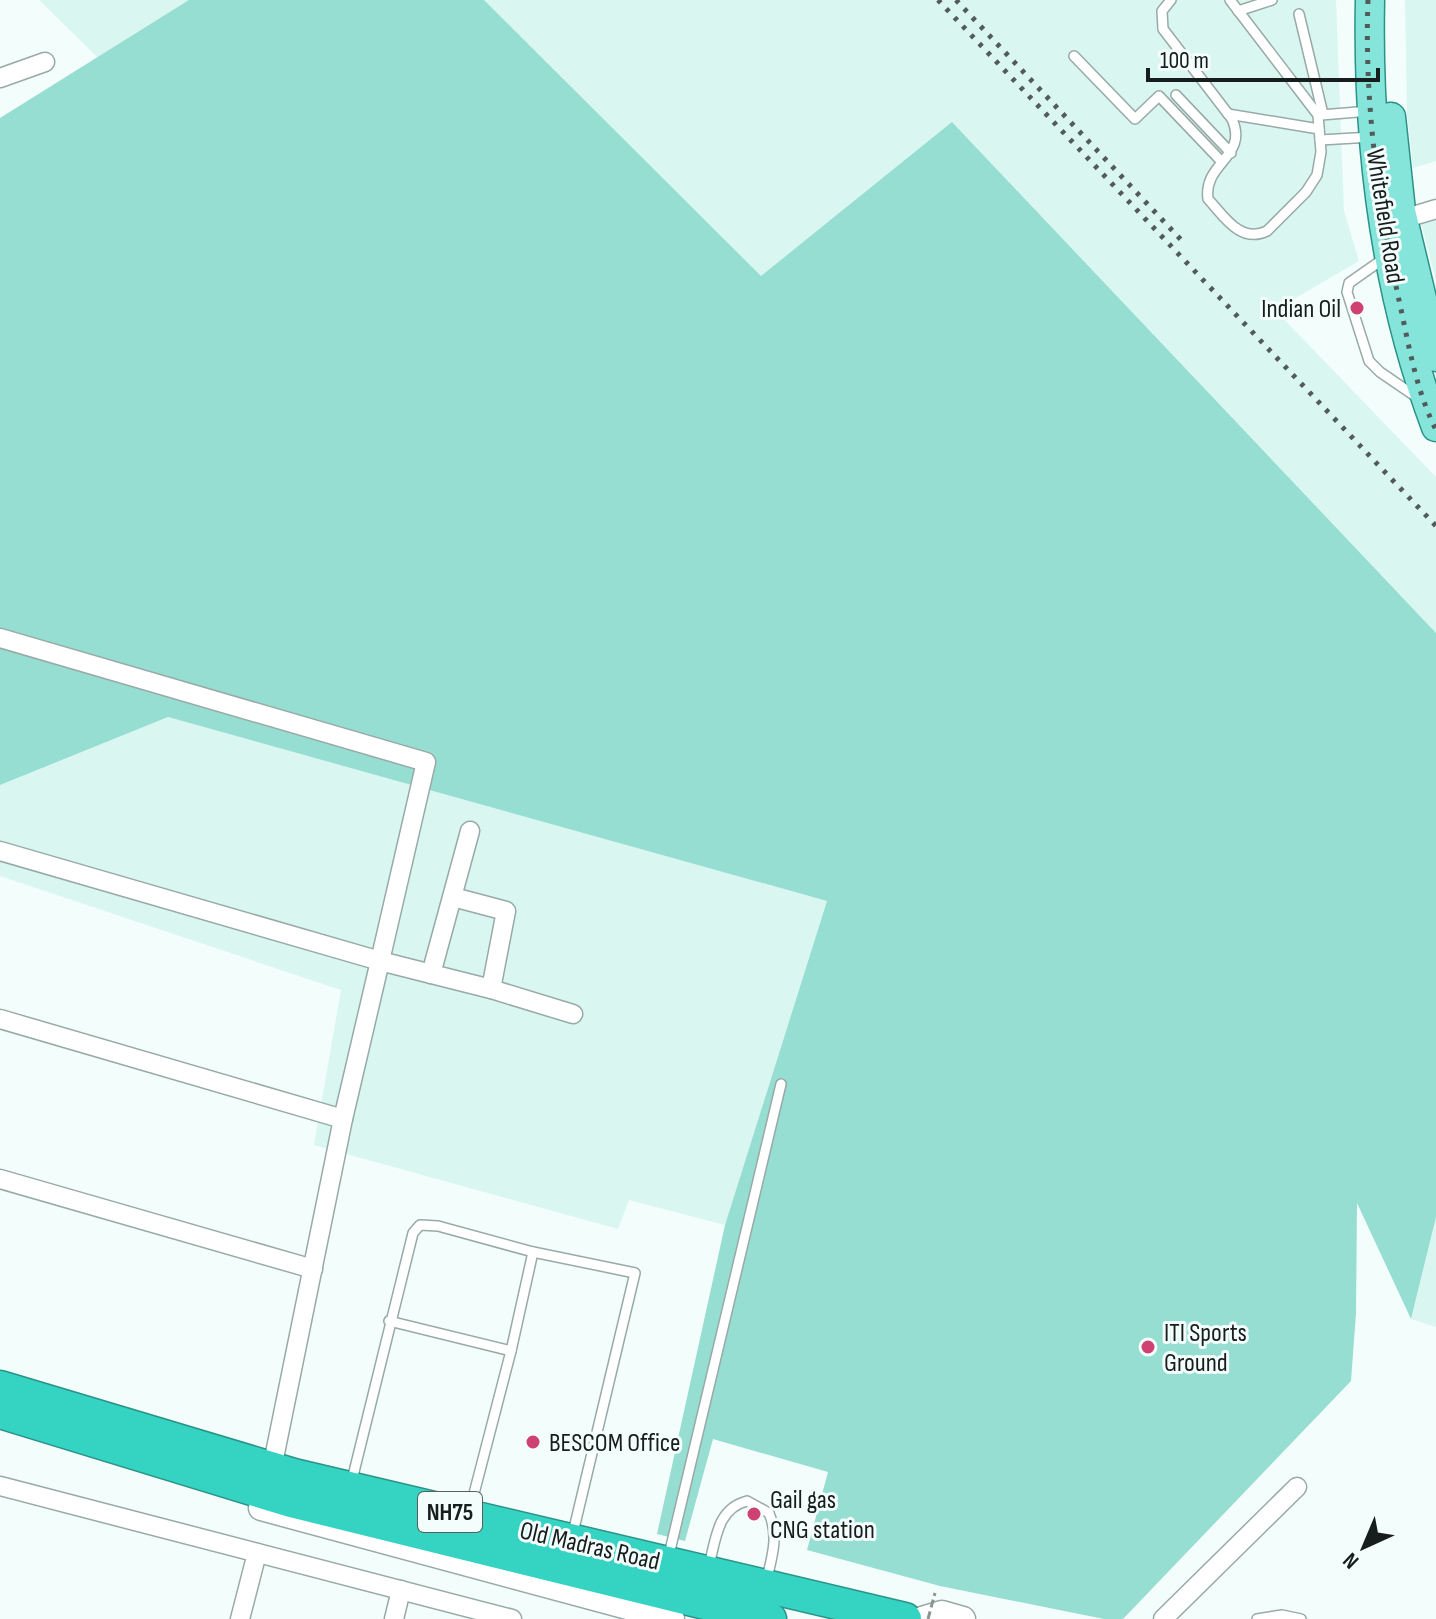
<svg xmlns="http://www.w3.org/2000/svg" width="1436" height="1619" viewBox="0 0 1436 1619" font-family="'Sofia Sans Condensed',sans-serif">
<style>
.built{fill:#d9f6f1}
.green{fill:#96ddd2}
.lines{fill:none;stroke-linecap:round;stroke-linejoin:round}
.lane-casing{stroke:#98aaa7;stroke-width:12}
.street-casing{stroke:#98aaa7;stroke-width:21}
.secondary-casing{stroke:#98aaa7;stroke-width:27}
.primary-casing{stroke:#2a9388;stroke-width:31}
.highway-casing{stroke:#2a9388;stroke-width:35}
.lane{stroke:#fff;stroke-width:9}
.street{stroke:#fff;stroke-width:18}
.secondary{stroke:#fff;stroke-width:24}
.primary{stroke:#86e5da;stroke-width:28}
.highway{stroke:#35d3c2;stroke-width:32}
.rail{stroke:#535b5a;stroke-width:5;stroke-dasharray:4 8;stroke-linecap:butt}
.path-bridge{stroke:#8b9493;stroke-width:3;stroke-dasharray:8 4;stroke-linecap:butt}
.poi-dot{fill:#ce4170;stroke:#f3fefc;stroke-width:3}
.labels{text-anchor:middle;stroke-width:6;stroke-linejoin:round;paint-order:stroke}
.shield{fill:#f3fefc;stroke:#58605f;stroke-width:2}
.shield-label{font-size:24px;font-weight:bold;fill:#161d1c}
.street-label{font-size:26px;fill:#161d1c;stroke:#f3fefc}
.poi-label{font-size:26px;fill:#161d1c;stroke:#f3fefc;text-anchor:start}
</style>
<rect width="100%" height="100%" fill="#f3fefc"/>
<g class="built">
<path d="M 39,0 L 1336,0 L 1344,211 L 1359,261 L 1275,310 L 1436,477 L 1436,633 L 953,123 L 519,470 Z"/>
<path d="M 1405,0 L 1436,0 L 1436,161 L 1413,168 L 1407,114 Z"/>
<path d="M 1436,213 L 1436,281 L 1420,218 Z"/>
<path d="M 168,717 L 827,901 L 725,1225 L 629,1200 L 618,1229 L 314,1145 L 341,990 L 0,876 L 0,785 Z"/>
<path d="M 1436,1217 L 1436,1327 L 1411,1319 Z"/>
</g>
<path class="green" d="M 189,0 L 484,0 L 761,276 L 952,122 L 1436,633 L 1436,1217 L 1411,1319 L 1357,1203 L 1356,1313 L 1351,1381 L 1123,1619 L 1104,1619 L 940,1586 L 807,1550 L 828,1472 L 713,1439 L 685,1541 L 657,1534 L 725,1225 L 827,901 L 168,717 L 0,785 L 0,118 Z"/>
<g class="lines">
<g class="lane-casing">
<g id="lane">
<path d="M 1171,0 L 1162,11 L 1163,29 L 1232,119 C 1249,157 1203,162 1208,199 C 1224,216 1240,244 1267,231 L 1306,192 L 1317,175 L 1321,152 L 1318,115 L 1230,0"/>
<path d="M 1238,11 L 1272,0"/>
<path d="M 1299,14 L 1323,114"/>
<path d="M 1074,56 L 1135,119 L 1159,96 L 1222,162"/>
<path d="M 1176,95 L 1231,153"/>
<path d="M 1228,114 L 1319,129"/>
<path d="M 1321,115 L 1370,111"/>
<path d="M 1320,140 L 1372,137"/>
<path d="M 1386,257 L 1349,283 L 1347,292 L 1369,361 L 1380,372 L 1418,398"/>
<path d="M 389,1321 L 511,1351"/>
<path d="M 351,1484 L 413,1233 L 420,1225 L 438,1226 L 533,1252 L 635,1273 L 572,1537"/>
<path d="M 470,1509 L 511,1351 L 533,1252"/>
<path d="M 668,1559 L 781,1084"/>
<path d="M 708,1569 C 716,1541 716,1509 747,1501 L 769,1513 C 779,1537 772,1557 766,1582"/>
<path d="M 1257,1619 L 1282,1615 L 1301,1619"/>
</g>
</g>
<g class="street-casing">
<g id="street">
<path d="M 0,78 L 45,62"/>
<path d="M 1403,219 L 1436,209"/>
<path d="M 0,638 L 426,762 L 380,961 L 491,989 L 506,911 L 453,897"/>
<path d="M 0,851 L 380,961 L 343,1119"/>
<path d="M 431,974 L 470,831"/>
<path d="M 491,989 L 573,1014"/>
<path d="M 0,1019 L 343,1119 L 272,1468"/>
<path d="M 0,1179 L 313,1269"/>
<path d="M 0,1486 L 512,1619"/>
<path d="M 240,1619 L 257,1553"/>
<path d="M 394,1619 L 401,1590"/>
<path d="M 1163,1619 L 1297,1487"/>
</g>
</g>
<g class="secondary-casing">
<g id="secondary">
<path d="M 261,1508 L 672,1619"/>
<path d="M 922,1619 L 942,1613 L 963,1619"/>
</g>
</g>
<g class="primary-casing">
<g id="primary">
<path d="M 1370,0 C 1367,145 1385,291 1436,427"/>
<path d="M 1391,117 L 1401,211 L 1436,357"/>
</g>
</g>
<g class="highway-casing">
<g id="highway">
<path d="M 0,1387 L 294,1475 L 905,1619"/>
<path d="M 0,1412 L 291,1501 L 770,1619"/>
</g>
</g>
<use href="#lane" class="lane"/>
<use href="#street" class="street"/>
<use href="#secondary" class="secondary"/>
<use href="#primary" class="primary"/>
<use href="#highway" class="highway"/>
<g class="rail">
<path d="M 938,0 L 1436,526"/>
<path d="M 956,0 L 1185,244"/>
<path d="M 1368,0 C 1364,106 1379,210 1402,314 C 1410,353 1418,394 1436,430"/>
</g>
<path class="path-bridge" d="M 928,1619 L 935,1593"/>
</g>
<g class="poi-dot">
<circle cx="1357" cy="308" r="8"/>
<circle cx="1148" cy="1347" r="8"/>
<circle cx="533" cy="1442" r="8"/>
<circle cx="754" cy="1514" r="8"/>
</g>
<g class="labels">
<rect class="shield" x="418" y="1492" width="64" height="40" rx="6"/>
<g class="shield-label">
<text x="450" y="1520">NH75</text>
</g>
<g class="street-label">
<text transform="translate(1386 216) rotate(81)" y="9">Whitefield Road</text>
<text transform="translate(590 1545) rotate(13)" y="9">Old Madras Road</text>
</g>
<g class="poi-label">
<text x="1341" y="317" text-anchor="end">Indian Oil</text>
<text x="1164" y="1341">ITI Sports<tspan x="1164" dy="30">Ground</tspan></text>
<text x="549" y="1451">BESCOM Office</text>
<text x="770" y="1508">Gail gas<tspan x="770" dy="30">CNG station</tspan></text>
</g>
</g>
<g transform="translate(1364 1547) rotate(224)" stroke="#f3fefc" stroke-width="6" paint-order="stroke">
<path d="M0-6L14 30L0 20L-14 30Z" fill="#161d1c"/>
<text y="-12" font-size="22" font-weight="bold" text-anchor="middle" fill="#161d1c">N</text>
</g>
<path d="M1148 68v12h230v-12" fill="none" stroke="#161d1c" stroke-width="4"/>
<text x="1160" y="68" font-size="24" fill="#161d1c" stroke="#f3fefc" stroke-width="6" paint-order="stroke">100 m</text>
</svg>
